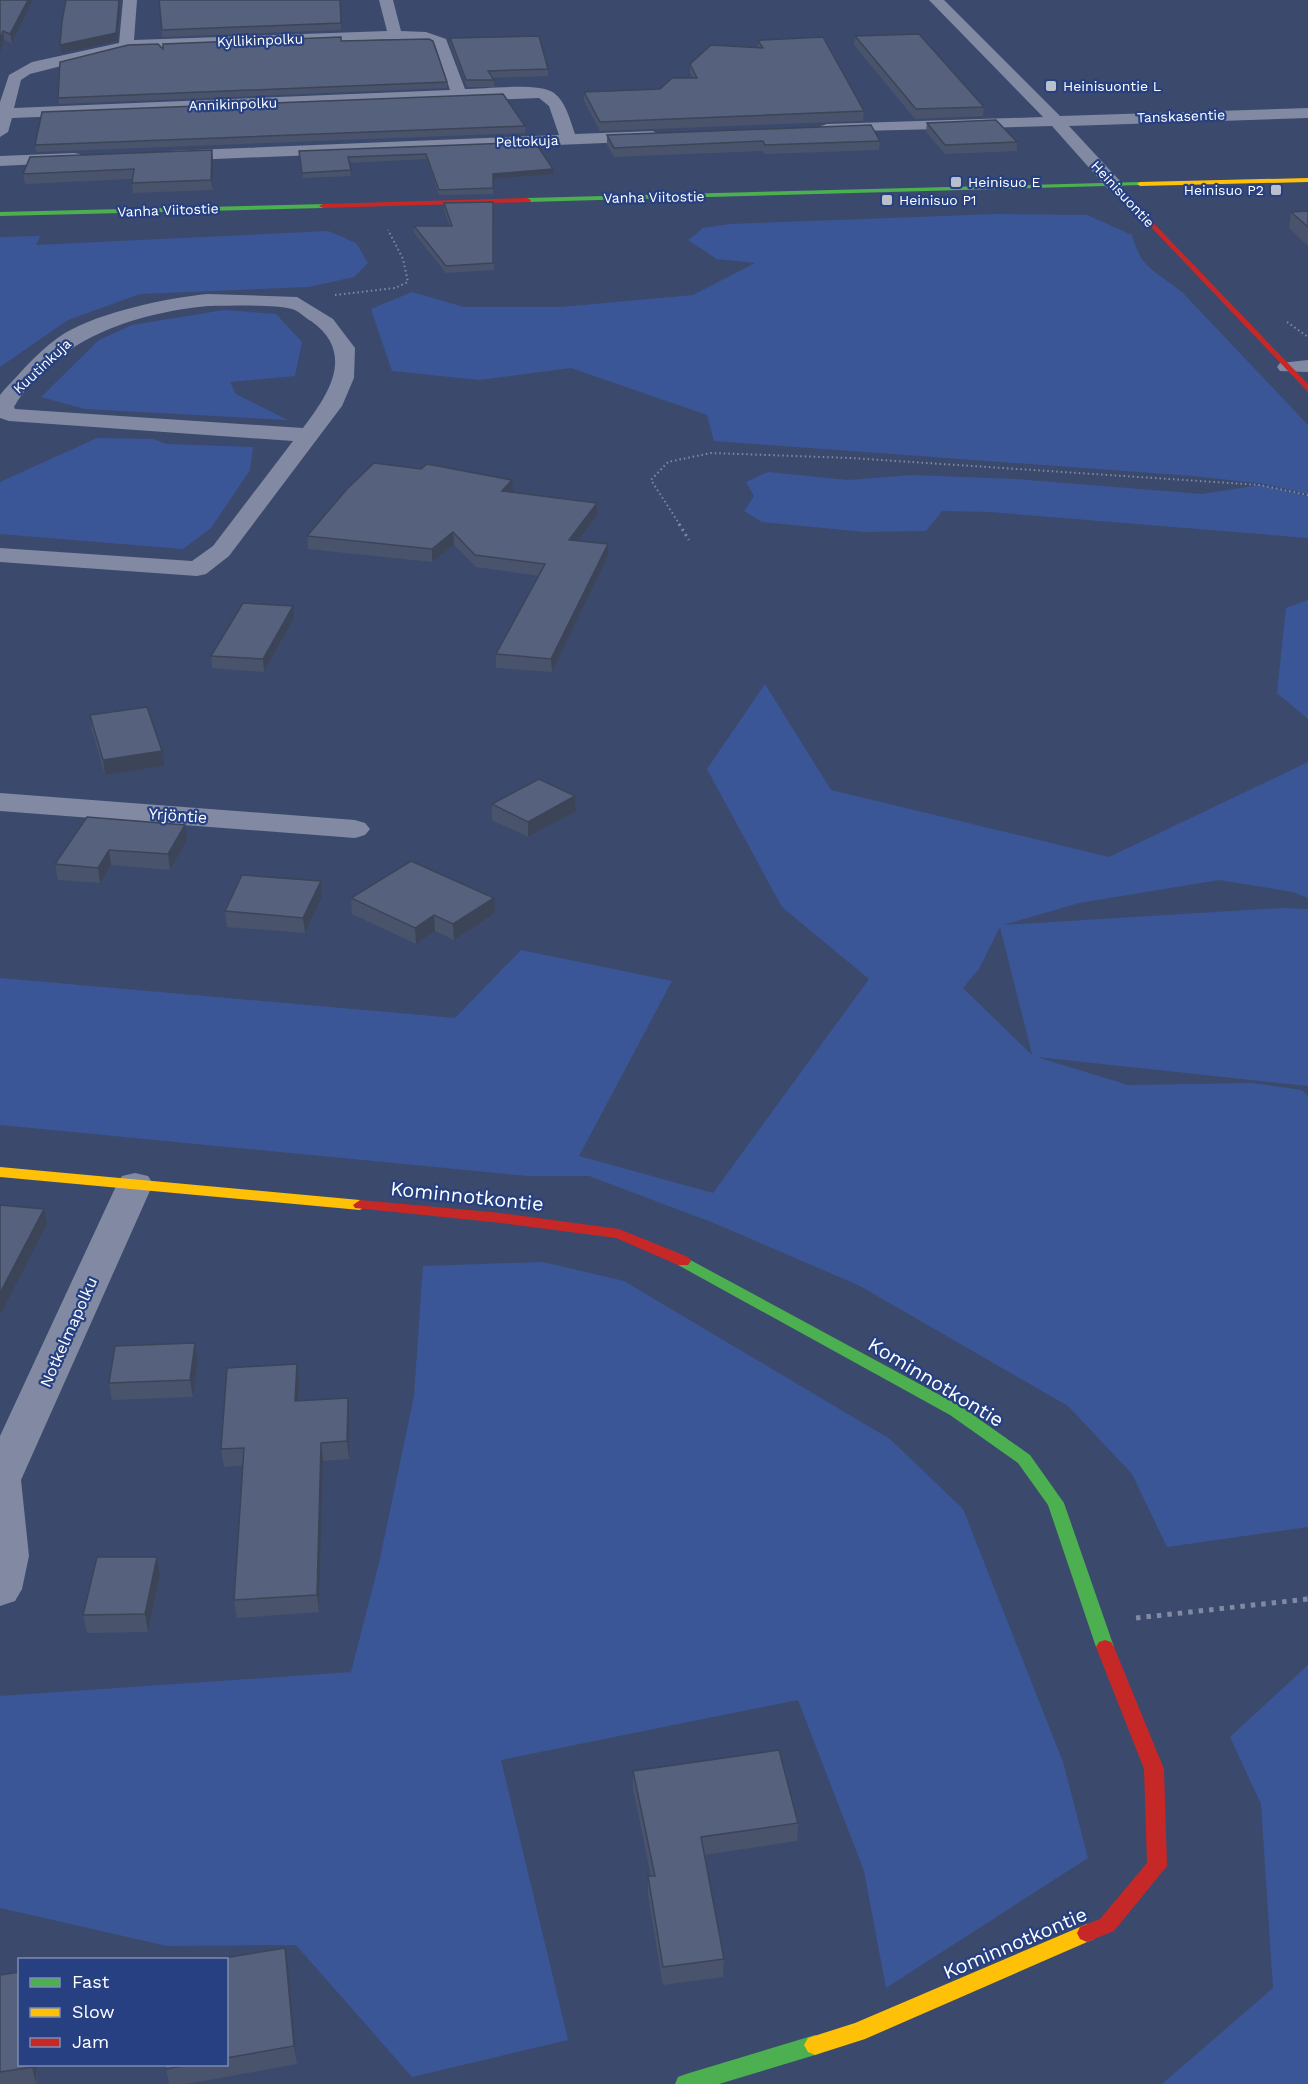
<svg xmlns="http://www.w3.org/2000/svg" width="1308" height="2084" viewBox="0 0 1308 2084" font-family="'Work Sans',sans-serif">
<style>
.green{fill:#3b5697;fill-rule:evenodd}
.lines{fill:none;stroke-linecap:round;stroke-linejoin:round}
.path-far2{stroke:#818aa2;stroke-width:2;stroke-dasharray:1.5 3;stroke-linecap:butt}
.path-far1{stroke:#818aa2;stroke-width:3;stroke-dasharray:2 4;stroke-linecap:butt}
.path{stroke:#818aa2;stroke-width:5;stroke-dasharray:4.5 6;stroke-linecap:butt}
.street{fill:#818aa2;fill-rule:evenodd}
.fast{fill:#4caf50;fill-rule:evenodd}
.slow{fill:#ffc107;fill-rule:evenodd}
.jam{fill:#c62828;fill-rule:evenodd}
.wall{fill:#4a536c}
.shaded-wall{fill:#3c4458}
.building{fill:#56617e;stroke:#3c4458;stroke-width:1.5}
.poi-dot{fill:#babfcc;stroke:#264081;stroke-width:2}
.labels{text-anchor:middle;stroke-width:4.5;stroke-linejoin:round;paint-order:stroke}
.far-street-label{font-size:14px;fill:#fff;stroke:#264081}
.far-poi-label{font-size:14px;fill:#fff;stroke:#264081;text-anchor:start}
.street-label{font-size:16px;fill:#fff;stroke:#264081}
.near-street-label{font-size:20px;fill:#fff;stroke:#264081}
</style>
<rect width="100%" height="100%" fill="#3b496c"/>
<g class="green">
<path d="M 996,214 L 1087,215 L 1132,235 C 1141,270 1157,271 1183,293 L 1308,425 L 1308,494 L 1265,484 L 1193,476 L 714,441 L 707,415 L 571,368 L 479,380 L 392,371 L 371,309 L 412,292 L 464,307 L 561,307 L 693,295 L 755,263 L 717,259 L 688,240 L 703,228 L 731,224 Z"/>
<path d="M 328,231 L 356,243 L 368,263 L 354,277 L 309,287 L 140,294 L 68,320 L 0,367 L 0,237 L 40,236 L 36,245 Z"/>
<path d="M 224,310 L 276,314 L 302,342 L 295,376 L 230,382 L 236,394 L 288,420 L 85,409 L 41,397 L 99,340 L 132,325 Z"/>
<path d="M 97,438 L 153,439 L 166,444 L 253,447 L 250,470 L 211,528 L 183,549 L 0,534 L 0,482 Z"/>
<path d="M 768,472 L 848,480 L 913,475 L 1015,479 L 1202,494 L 1260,485 L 1308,496 L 1308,538 L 989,512 L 942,511 L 926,531 L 864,532 L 762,522 L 744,511 L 754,496 L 746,482 Z"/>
<path d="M 1308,600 L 1308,719 L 1277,693 L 1286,608 Z"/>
<path d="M 765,684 L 831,790 L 1109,857 L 1308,762 L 1308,898 L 1293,892 L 1219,880 L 1079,903 L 1003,925 L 1282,908 L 1308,909 L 1308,1086 L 1037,1057 L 1128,1085 L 1252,1083 L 1302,1090 L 1308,1096 L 1308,1527 L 1167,1547 L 1132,1474 L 1068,1406 L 860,1286 L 714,1223 L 589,1176 L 527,1176 L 0,1125 L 0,978 L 455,1018 L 521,950 L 672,981 L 579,1156 L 713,1193 L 869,979 L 782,907 L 707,769 ZM 1000,927 L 1032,1054 L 1032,1055 L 963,988 L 979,969 Z"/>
<path d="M 543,1262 L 624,1281 L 890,1439 L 963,1509 L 1063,1762 L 1088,1858 L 886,1988 L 864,1871 L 798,1700 L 501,1760 L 568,2040 L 412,2077 L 296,1945 L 167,1946 L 0,1908 L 0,1696 L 351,1672 L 379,1563 L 414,1396 L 423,1266 Z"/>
<path d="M 1308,1665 L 1308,2084 L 1162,2084 L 1273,1988 L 1261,1804 L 1230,1737 Z"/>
</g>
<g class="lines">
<g class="path-far2">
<path d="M 335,295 L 395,288 L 408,282 L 403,259 L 388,230"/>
<path d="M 1287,322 L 1308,337"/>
<path d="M 680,525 L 651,480 L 668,462 L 711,453 L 851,458 L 1260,485 L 1308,495"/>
</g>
<path class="path-far1" d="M 679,524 L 689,540"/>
<path class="path" d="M 1136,1618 L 1308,1599"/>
<g class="street">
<path d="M 123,0 L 137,0 L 134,40 L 387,31 L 379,0 L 393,0 L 401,31 L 426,32 L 446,39 L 465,89 C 485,89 539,82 554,93 C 566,102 570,120 575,134 L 653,131 L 661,136 L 653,141 L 168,161 L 160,156 L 168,151 L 559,135 L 549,106 L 539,98 L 12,118 L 8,132 L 0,137 L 0,102 L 9,75 L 32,62 L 119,43 ZM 395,39 L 424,40 L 435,45 L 450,90 L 14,108 L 21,80 L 30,74 L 128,49 Z"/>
<path d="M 929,0 L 944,0 L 1060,116 L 1308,108 L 1308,118 L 1069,126 L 1120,181 L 1123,185 L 1120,189 L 1108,189 L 1052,126 L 821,132 L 819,129 L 821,126 L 827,124 L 1043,117 Z"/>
<path d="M 74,153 L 80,154 L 82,158 L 80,162 L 0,166 L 0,156 Z"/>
<path d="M 208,294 L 297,297 L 333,319 L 355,348 L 354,378 L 342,406 L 229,556 L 206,574 L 197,576 L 0,562 L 0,548 L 192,561 L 213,546 L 293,441 L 9,421 L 0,418 L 0,395 L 4,390 C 23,370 42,347 65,333 C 101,312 166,298 208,294 ZM 208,306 C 228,306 274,304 292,309 C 298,310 305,318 311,321 C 356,353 329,394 303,428 L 15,409 L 14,407 C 54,340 134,313 208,306 Z"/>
<path d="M 1308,360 L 1308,372 L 1280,371 L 1277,367 L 1280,363 Z"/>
<path d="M 0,793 L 355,820 L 365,823 L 370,829 L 365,835 L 355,838 L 0,811 Z"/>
<path d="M 135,1173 L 148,1176 L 153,1184 L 21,1480 L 29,1556 L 22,1589 L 15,1601 L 0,1606 L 0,1436 L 117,1184 L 122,1176 Z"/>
</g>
<g class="fast">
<path d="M 1140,182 L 1142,185 L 527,202 L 523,200 L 527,198 Z"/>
<path d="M 326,204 L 327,206 L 323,208 L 0,216 L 0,212 Z"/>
<path d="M 683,1256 L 962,1407 L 1030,1455 L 1064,1503 L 1114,1647 L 1111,1652 L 1105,1654 L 1099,1652 L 1096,1647 L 1048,1505 L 1018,1463 L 950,1415 L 678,1265 L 675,1261 L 678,1257 Z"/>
<path d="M 815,2035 L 822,2038 L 826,2045 L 822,2052 L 815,2055 L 719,2084 L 675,2084 L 678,2077 L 686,2074 Z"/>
</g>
<g class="slow">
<path d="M 1308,178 L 1308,182 L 1140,186 L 1137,184 L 1140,182 Z"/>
<path d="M 0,1167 L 360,1200 L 367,1205 L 360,1210 L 0,1177 Z"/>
<path d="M 1087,1924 L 1094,1927 L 1097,1933 L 1094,1939 L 865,2039 L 815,2055 L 808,2052 L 804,2045 L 808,2038 L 855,2023 Z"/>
</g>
<g class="jam">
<path d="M 1112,184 L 1116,184 L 1308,384 L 1308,392 L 1112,186 Z"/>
<path d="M 527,198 L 531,200 L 530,202 L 323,208 L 319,206 L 323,204 Z"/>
<path d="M 360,1200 L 501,1213 L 619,1229 L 688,1257 L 691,1261 L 688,1265 L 678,1265 L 616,1238 L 501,1223 L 355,1208 L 353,1205 Z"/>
<path d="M 1105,1640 L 1111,1642 L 1114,1647 L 1164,1769 L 1167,1866 L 1114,1931 L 1087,1942 L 1080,1939 L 1077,1933 L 1080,1927 L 1100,1919 L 1147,1863 L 1144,1769 L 1096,1647 L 1099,1642 Z"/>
</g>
</g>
<g class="wall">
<path d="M 0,0 L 33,0 L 12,43 L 4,40 L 0,53 Z"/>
<path d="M 159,0 L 340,0 L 341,30 L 162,37 Z"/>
<path d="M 855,36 L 984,107 L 983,116 L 915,119 L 854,45 Z"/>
<path d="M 450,38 L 548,69 L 548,76 L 492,78 L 494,80 L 494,87 L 467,87 L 450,44 Z"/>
<path d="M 341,41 L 447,82 L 447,88 L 59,104 L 58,98 L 163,49 Z"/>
<path d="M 758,41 L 864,111 L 863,121 L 600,131 L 584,101 L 584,92 L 660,89 L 693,78 L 690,73 L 690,64 L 758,48 Z"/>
<path d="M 927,123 L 1017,142 L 1017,151 L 945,154 L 926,132 Z"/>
<path d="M 525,126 L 525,133 L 36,152 L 35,145 Z"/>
<path d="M 607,135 L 880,141 L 879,150 L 765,154 L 762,151 L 614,157 L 607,145 Z"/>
<path d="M 535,142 L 553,169 L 554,174 L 493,179 L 493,194 L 439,195 L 427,159 L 349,163 L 351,176 L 303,178 L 299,151 Z"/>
<path d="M 213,160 L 213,190 L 133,193 L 132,183 L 132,179 L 25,184 L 23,174 Z"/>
<path d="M 493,202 L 494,270 L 446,273 L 414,233 L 414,226 L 450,226 L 444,210 L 444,203 Z"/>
<path d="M 1308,211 L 1308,246 L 1289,228 L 1291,212 Z"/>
<path d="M 512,492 L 597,503 L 597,515 L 578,541 L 608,556 L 552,672 L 496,668 L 496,654 L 539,576 L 476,567 L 454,545 L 432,562 L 308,549 L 307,536 Z"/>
<path d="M 294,618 L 264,672 L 212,668 L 211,656 Z"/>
<path d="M 90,715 L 164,766 L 105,775 L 92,730 Z"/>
<path d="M 575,796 L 576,811 L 528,837 L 492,820 L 492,804 Z"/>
<path d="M 185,825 L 187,840 L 170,870 L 111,865 L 100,883 L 58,880 L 55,864 Z"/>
<path d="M 322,897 L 305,933 L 227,927 L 225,911 Z"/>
<path d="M 351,898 L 495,913 L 454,940 L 435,931 L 416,944 L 352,914 Z"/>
<path d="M 195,1343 L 198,1360 L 193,1397 L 112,1400 L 109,1383 Z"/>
<path d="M 297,1364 L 299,1381 L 298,1401 L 348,1398 L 349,1415 L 349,1459 L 323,1461 L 319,1612 L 237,1618 L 234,1600 L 243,1465 L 224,1467 L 221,1449 Z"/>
<path d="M 157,1557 L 160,1575 L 148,1632 L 87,1633 L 83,1615 Z"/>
<path d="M 633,1771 L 798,1823 L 797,1841 L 704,1855 L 724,1959 L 723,1977 L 663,1985 L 648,1895 L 648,1876 L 651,1876 L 633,1789 Z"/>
<path d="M 226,1959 L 288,1966 L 297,2064 L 186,2084 L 169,2084 L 165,2064 L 226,2064 Z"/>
<path d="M 0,1975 L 37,2064 L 37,2084 L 0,2084 Z"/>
</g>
<g class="shaded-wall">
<path d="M 28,0 L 33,0 L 12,43 L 10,34 Z"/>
<path d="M 119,0 L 120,8 L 117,41 L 62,53 L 60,45 Z"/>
<path d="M 3,31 L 4,40 L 0,53 L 0,40 Z"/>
<path d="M 212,150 L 213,160 L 213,190 L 211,180 Z"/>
<path d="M 553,169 L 554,174 L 493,179 L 493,194 L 493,174 Z"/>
<path d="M 512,480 L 513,492 L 502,503 L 502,491 Z"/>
<path d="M 597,503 L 597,515 L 569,553 L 569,540 Z"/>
<path d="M 453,532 L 454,545 L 432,562 L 432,549 Z"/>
<path d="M 608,544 L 608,556 L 552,672 L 551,659 Z"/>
<path d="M 293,606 L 294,618 L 264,672 L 263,659 Z"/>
<path d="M 162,751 L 164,766 L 105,775 L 103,760 Z"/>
<path d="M 575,796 L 576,811 L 528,837 L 528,822 Z"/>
<path d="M 185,825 L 187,840 L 170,870 L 168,854 Z"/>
<path d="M 109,850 L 111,865 L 100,883 L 98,868 Z"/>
<path d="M 321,881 L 322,897 L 305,933 L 303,918 Z"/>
<path d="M 494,898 L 495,913 L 454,940 L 453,924 Z"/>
<path d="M 434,915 L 435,931 L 416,944 L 415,928 Z"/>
<path d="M 44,1209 L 47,1224 L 0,1315 L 0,1293 Z"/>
<path d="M 195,1343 L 198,1360 L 193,1397 L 190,1380 Z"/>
<path d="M 297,1364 L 299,1381 L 297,1418 L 295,1401 Z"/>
<path d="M 348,1398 L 349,1415 L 349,1459 L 347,1441 Z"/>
<path d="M 321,1443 L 323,1461 L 319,1612 L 317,1595 Z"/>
<path d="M 157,1557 L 160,1575 L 148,1632 L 145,1614 Z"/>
<path d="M 285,1948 L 288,1966 L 297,2064 L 294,2046 Z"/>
<path d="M 32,2064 L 37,2064 L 36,2084 L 32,2067 Z"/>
</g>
<g class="building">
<path d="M 0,0 L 28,0 L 10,34 L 3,31 L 0,40 Z"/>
<path d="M 66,0 L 119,0 L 116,33 L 60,45 L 62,21 Z"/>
<path d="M 159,0 L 340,0 L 341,23 L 162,30 Z"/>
<path d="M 919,34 L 984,107 L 916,109 L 855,36 Z"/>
<path d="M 539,36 L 548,69 L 488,71 L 494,80 L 466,80 L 450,38 Z"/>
<path d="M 341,37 L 341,41 L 429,39 L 433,41 L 447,82 L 58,98 L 60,62 L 128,45 L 158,44 L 163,49 L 163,44 Z"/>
<path d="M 823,37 L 864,111 L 600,122 L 584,92 L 660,89 L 672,78 L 697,78 L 690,64 L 711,45 L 763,48 L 758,41 L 762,40 Z"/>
<path d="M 503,94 L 525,126 L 35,145 L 42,112 Z"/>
<path d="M 996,120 L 1017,142 L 945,145 L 927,123 Z"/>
<path d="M 871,125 L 880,141 L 765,145 L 763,141 L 614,148 L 607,135 Z"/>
<path d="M 535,142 L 553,169 L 493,174 L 493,188 L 439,190 L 426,154 L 348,157 L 351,170 L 302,173 L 299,151 Z"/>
<path d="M 212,150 L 211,180 L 132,183 L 134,169 L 23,174 L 30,157 Z"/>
<path d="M 493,202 L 493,263 L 446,266 L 414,226 L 452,226 L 444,203 Z"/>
<path d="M 1308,211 L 1308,227 L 1291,212 Z"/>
<path d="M 374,463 L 421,469 L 427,464 L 512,480 L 502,491 L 597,503 L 569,540 L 608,544 L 551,659 L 496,654 L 545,564 L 475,555 L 453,532 L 432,549 L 307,536 L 347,489 Z"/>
<path d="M 243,603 L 293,606 L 263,659 L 211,656 Z"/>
<path d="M 147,707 L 162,751 L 103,760 L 90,715 Z"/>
<path d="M 539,779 L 575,796 L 528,822 L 492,804 Z"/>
<path d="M 87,817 L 185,825 L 168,854 L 109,850 L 98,868 L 55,864 Z"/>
<path d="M 411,861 L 494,898 L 453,924 L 434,915 L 415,928 L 351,898 Z"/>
<path d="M 242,875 L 321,881 L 303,918 L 225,911 Z"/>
<path d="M 0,1205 L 44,1209 L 0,1293 Z"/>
<path d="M 195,1343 L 190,1380 L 109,1383 L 115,1346 Z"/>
<path d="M 297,1364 L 295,1401 L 348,1398 L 347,1441 L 321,1443 L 317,1595 L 234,1600 L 244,1448 L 221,1449 L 227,1368 Z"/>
<path d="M 97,1557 L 157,1557 L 145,1614 L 83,1615 Z"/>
<path d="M 779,1750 L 798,1823 L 701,1837 L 724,1959 L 663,1967 L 648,1876 L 655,1876 L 633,1771 Z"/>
<path d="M 285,1948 L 294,2046 L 226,2058 L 226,1959 L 218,1959 Z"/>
<path d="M 20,1972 L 20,2064 L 32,2064 L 32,2067 L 0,2072 L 0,1975 Z"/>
<path d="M 165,2064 L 192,2064 L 166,2069 Z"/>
</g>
<g class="poi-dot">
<rect x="1045" y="80" width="12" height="12" rx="3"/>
<rect x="950" y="176" width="12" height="12" rx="3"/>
<rect x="1270" y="184" width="12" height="12" rx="3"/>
<rect x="881" y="194" width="12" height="12" rx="3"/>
</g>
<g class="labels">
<g class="far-street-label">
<text transform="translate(260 40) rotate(-2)" y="5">Kyllikinpolku</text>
<text transform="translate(233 104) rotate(-2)" y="5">Annikinpolku</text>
<text transform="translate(1181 116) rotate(-2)" y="5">Tanskasentie</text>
<text transform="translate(527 141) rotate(-2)" y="5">Peltokuja</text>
<text transform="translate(1123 194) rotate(47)" y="5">Heinisuontie</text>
<text transform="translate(654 197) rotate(-1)" y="5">Vanha Viitostie</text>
<text transform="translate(168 210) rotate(-2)" y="5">Vanha Viitostie</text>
<text transform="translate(42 366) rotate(-43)" y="5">Kuutinkuja</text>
</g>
<g class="far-poi-label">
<text x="1063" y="91">Heinisuontie L</text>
<text x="968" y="187">Heinisuo E</text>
<text x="1264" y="195" text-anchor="end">Heinisuo P2</text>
<text x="899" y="205">Heinisuo P1</text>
</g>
<g class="street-label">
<text transform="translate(178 815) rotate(4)" y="6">Yrjöntie</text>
<text transform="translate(68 1332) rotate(-66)" y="6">Notkelmapolku</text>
</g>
<g class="near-street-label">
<text transform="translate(467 1196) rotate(6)" y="7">Kominnotkontie</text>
<text transform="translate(936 1382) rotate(31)" y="7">Kominnotkontie</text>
<text transform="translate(1015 1943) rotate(-23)" y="7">Kominnotkontie</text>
</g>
</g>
<rect x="18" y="1958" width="210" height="108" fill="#264081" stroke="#7d8cb3" stroke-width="1.5"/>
<rect x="30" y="1978" width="30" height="9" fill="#4caf50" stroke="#7d8cb3" stroke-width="1.5"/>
<text x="72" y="1988" font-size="18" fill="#ffffff">Fast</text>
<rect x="30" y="2008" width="30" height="9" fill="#ffc107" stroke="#7d8cb3" stroke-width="1.5"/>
<text x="72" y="2018" font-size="18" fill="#ffffff">Slow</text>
<rect x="30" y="2038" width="30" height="9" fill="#c62828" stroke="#7d8cb3" stroke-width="1.5"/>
<text x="72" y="2048" font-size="18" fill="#ffffff">Jam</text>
</svg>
